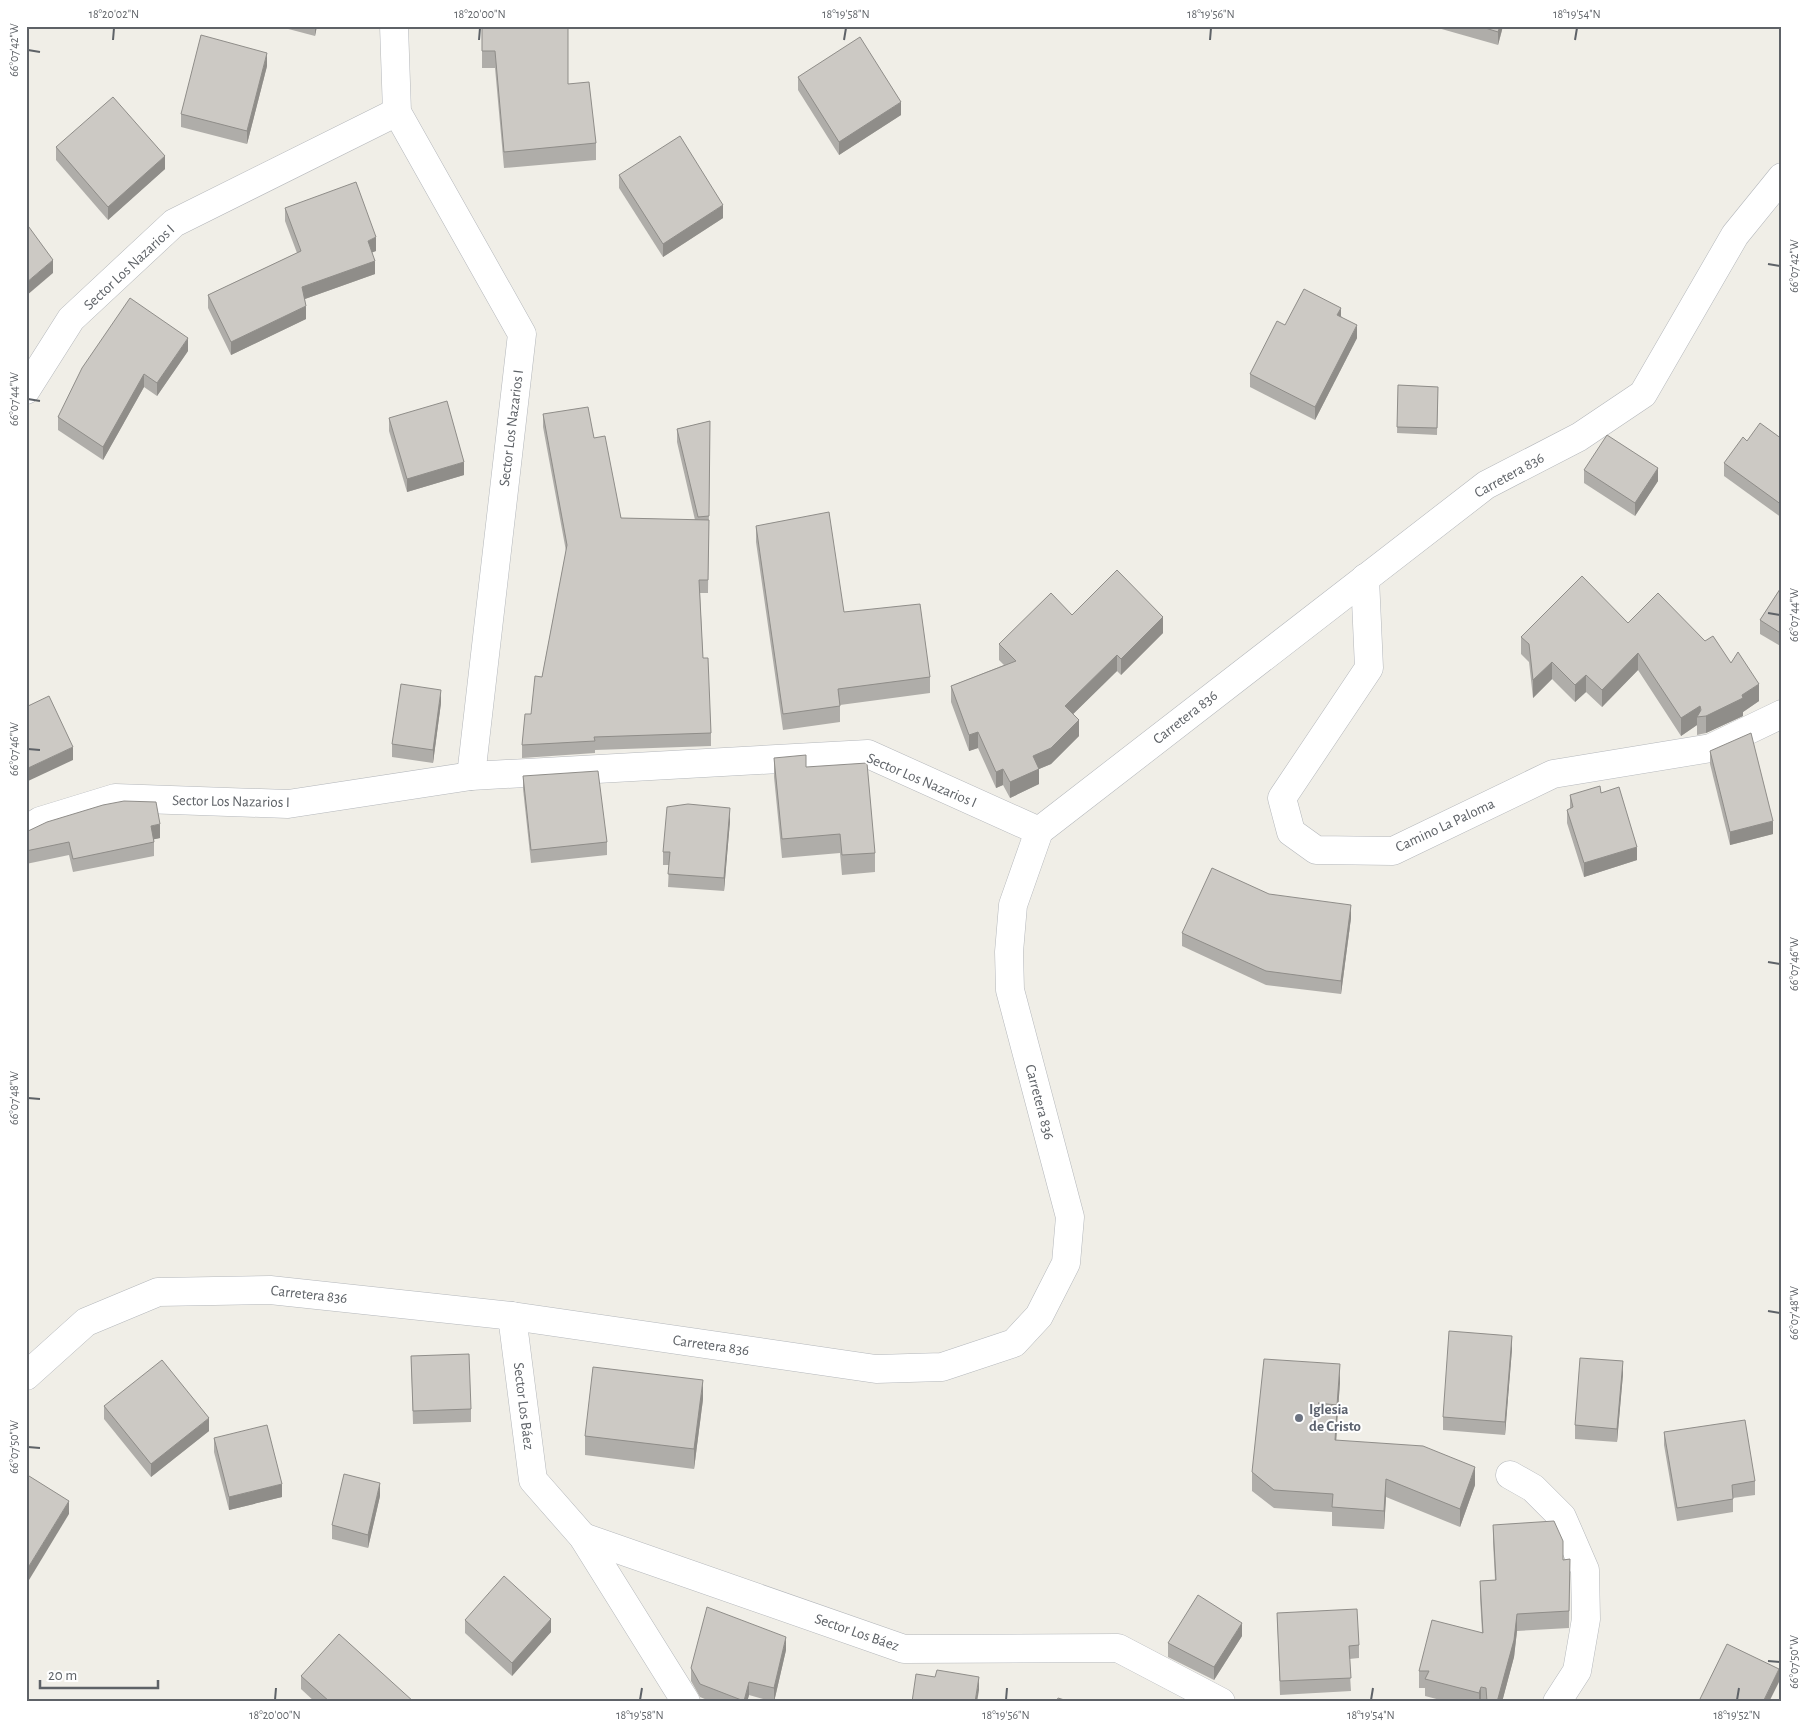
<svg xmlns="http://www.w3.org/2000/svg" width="1808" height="1728" viewBox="0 0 1808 1728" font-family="'Alegreya Sans',sans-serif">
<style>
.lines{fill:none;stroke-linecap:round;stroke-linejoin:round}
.minor-casing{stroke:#b4b7bb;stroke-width:29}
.tertiary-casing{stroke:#b4b7bb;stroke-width:29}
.minor{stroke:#fff;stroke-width:28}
.tertiary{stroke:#fff;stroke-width:28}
.wall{fill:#afada9}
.shaded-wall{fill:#8f8d89}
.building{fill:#ccc9c4;stroke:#8f8d89}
.ticks{fill:none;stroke:#5e6267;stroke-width:2}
.worship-dot{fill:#6b7280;stroke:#fff;stroke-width:2}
.labels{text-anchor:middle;stroke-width:4;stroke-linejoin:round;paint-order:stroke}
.street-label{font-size:15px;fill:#5e6267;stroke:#fff}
.worship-label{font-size:15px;font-weight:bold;fill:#5b616d;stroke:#fff;text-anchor:start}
.neatline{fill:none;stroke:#5e6267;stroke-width:2}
.ticks-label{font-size:12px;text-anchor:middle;fill:#5e6267}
</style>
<rect width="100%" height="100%" fill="#f0eee7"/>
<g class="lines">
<g class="minor-casing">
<g id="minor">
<path d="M 394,26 L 397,112 L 522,334 L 471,776"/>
<path d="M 26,390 L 71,319 L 174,223 L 397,112"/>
<path d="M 1365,578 L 1369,668 L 1282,798 L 1291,832 L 1316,850 L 1393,851 L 1553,774 L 1711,748 L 1782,714"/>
<path d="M 26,830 L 40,821 L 115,798 L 288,804 L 471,776 L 868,754 L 1039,831"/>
<path d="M 512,1316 L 533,1480 L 583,1537 L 686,1702"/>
<path d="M 1510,1475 L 1533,1488 L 1562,1517 L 1585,1570 L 1586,1619 L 1577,1671 L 1557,1702"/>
<path d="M 583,1537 L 904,1649 L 1118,1648 L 1221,1702"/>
</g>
</g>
<g class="tertiary-casing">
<path id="tertiary" d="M 26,1376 L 86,1322 L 158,1292 L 270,1290 L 512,1316 L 876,1369 L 942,1367 L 1014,1343 L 1039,1316 L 1066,1263 L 1070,1217 L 1010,990 L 1009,952 L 1013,905 L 1039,831 L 1486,485 L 1579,437 L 1643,394 L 1735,235 L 1782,177"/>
</g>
<use href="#minor" class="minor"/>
<use href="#tertiary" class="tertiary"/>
</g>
<g class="wall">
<path d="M 277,26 L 317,26 L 315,36 Z"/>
<path d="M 482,26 L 568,84 L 596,143 L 596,160 L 504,168 L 495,68 L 482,68 Z"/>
<path d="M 1431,26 L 1503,26 L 1498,45 Z"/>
<path d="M 267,66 L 247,144 L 181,127 L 181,114 Z"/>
<path d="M 798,77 L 901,115 L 839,155 L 798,90 Z"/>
<path d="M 56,147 L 165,169 L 108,220 L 56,160 Z"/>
<path d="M 619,175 L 723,218 L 663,257 L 619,188 Z"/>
<path d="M 285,208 L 376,251 L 372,252 L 375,274 L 305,299 L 306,319 L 231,355 L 208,308 L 208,295 L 297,253 L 285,221 Z"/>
<path d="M 1341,316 L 1357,338 L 1315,420 L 1250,387 L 1250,374 L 1285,325 Z"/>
<path d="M 188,351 L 157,396 L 144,387 L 103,460 L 58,430 L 58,417 Z"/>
<path d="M 1398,385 L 1438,387 L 1437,435 L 1397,433 Z"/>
<path d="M 543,414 L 594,438 L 621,518 L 695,520 L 677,442 L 677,429 L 710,421 L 708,593 L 700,593 L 703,658 L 711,733 L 711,746 L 595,750 L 595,753 L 522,758 L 522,745 L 542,677 L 566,551 L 543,427 Z"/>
<path d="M 389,418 L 464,475 L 407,492 L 389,431 Z"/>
<path d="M 1782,439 L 1782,518 L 1724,476 L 1724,463 L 1747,441 Z"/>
<path d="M 1584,470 L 1658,481 L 1635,516 L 1584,483 Z"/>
<path d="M 756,526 L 844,612 L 930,677 L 930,693 L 840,705 L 840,722 L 783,730 L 756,542 Z"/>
<path d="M 1782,586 L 1782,647 L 1760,634 L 1760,620 Z"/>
<path d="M 1072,615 L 1163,633 L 1121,675 L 1117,671 L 1073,714 L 1079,736 L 1051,764 L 1039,769 L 1039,784 L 1010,798 L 1003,785 L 996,788 L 978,748 L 969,751 L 951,702 L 951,686 L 1004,665 L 999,660 L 999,644 Z"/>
<path d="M 1628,623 L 1705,641 L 1731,663 L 1759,701 L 1743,712 L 1743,716 L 1706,733 L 1697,735 L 1697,725 L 1681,736 L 1638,670 L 1602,707 L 1586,692 L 1575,702 L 1552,679 L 1533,698 L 1529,662 L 1521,654 L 1521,637 Z"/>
<path d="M 441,703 L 433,763 L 392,757 L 392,744 Z"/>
<path d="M 1710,751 L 1773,834 L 1730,845 L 1710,764 Z"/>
<path d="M 774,758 L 806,767 L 875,853 L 875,872 L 842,875 L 840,853 L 782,858 L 774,777 Z"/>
<path d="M 523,776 L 607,842 L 607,855 L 531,863 L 523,789 Z"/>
<path d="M 1601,793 L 1637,860 L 1584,877 L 1567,823 L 1567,810 L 1570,809 L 1570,795 Z"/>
<path d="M 730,821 L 724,891 L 668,887 L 669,865 L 663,865 L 663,852 Z"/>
<path d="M 26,832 L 160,838 L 154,839 L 154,856 L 73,872 L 69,855 L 26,864 Z"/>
<path d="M 1351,918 L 1341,994 L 1266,985 L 1182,946 L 1182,933 Z"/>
<path d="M 1512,1349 L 1505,1435 L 1443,1430 L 1443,1417 Z"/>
<path d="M 411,1356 L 471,1409 L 471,1422 L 413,1424 Z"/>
<path d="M 1623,1374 L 1617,1442 L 1575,1439 L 1575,1425 Z"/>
<path d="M 1340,1382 L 1336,1440 L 1475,1485 L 1460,1527 L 1386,1497 L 1384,1529 L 1332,1526 L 1332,1512 L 1274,1508 L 1252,1491 L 1252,1472 Z"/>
<path d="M 703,1399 L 694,1469 L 585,1455 L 585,1436 Z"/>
<path d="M 104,1406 L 209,1431 L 151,1477 L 104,1419 Z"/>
<path d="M 1664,1432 L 1755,1481 L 1755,1495 L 1733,1498 L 1733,1512 L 1677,1521 L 1664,1445 Z"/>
<path d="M 214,1438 L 282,1497 L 229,1510 L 214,1452 Z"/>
<path d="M 380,1496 L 368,1548 L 332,1539 L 332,1525 Z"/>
<path d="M 1493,1525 L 1563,1560 L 1570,1559 L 1569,1628 L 1517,1631 L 1514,1657 L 1502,1702 L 1448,1702 L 1425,1696 L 1425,1688 L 1419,1688 L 1419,1671 L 1482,1632 L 1480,1598 L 1480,1581 L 1495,1580 L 1493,1542 Z"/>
<path d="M 1277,1613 L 1359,1645 L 1359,1658 L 1349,1659 L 1351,1691 L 1280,1695 Z"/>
<path d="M 465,1620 L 551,1632 L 512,1676 L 465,1633 Z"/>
<path d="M 1242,1636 L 1214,1680 L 1168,1657 L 1168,1643 Z"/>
<path d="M 786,1650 L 774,1702 L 749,1695 L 747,1702 L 712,1702 L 700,1697 L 691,1681 L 691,1668 Z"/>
<path d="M 301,1676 L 414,1702 L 315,1702 L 301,1689 Z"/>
</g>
<g class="shaded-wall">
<path d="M 315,26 L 317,26 L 315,36 Z"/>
<path d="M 1500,26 L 1503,26 L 1498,45 L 1498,32 Z"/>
<path d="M 267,53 L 267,66 L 247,144 L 247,131 Z"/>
<path d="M 901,102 L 901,115 L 839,155 L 839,142 Z"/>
<path d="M 165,156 L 165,169 L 108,220 L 108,207 Z"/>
<path d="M 723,205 L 723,218 L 663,257 L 663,244 Z"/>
<path d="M 376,237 L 376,251 L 368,254 L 368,241 Z"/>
<path d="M 53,260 L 53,273 L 26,296 L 26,283 Z"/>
<path d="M 375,261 L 375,274 L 302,300 L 302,287 Z"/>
<path d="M 306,306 L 306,319 L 231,355 L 231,342 Z"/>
<path d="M 1341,308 L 1341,321 L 1337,315 Z"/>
<path d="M 1357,325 L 1357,338 L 1315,420 L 1315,407 Z"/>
<path d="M 188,338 L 188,351 L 157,396 L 157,383 Z"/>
<path d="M 144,374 L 144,387 L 103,460 L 103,447 Z"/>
<path d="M 464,462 L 464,475 L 407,492 L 407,479 Z"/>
<path d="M 1658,468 L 1658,481 L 1635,516 L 1635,503 Z"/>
<path d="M 1163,617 L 1163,633 L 1121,675 L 1121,659 Z"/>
<path d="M 1638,653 L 1638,670 L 1602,707 L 1602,690 Z"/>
<path d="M 1117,655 L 1117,671 L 1065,722 L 1065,706 Z"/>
<path d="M 1552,662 L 1552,679 L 1533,698 L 1533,680 Z"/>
<path d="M 1586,675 L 1586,692 L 1575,702 L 1575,685 Z"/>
<path d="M 1759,684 L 1759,701 L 1743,712 L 1743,716 L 1706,733 L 1706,716 L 1742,695 Z"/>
<path d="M 441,690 L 441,703 L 433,763 L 433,750 Z"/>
<path d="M 1700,706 L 1700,717 L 1697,717 L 1697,725 L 1681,736 L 1681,718 Z"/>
<path d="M 1079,720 L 1079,736 L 1051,764 L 1039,769 L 1039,784 L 1010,798 L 1010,782 L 1033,756 Z"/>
<path d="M 978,732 L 978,748 L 969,751 L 969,735 Z"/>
<path d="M 73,747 L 73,760 L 26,782 L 26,769 Z"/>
<path d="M 1003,769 L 1003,785 L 996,788 L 996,772 Z"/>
<path d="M 730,808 L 730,821 L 724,891 L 724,878 Z"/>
<path d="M 1773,821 L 1773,834 L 1730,845 L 1730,832 Z"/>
<path d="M 160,824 L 160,838 L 151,840 L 151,826 Z"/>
<path d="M 1637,847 L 1637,860 L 1584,877 L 1584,863 Z"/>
<path d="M 1351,905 L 1351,918 L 1341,994 L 1341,981 Z"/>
<path d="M 1512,1336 L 1512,1349 L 1505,1435 L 1505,1422 Z"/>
<path d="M 1623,1361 L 1623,1374 L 1617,1442 L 1617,1429 Z"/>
<path d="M 1340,1364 L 1340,1382 L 1337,1423 L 1337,1405 Z"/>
<path d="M 703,1380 L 703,1399 L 694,1469 L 694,1449 Z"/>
<path d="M 1337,1411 L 1337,1429 L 1335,1458 L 1335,1440 Z"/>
<path d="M 209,1418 L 209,1431 L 151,1477 L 151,1464 Z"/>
<path d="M 1475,1467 L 1475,1485 L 1460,1527 L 1460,1509 Z"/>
<path d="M 1386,1479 L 1386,1497 L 1384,1529 L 1384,1511 Z"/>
<path d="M 380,1483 L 380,1496 L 368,1548 L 368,1535 Z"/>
<path d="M 282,1484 L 282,1497 L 229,1510 L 229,1497 Z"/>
<path d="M 69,1501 L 69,1514 L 26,1585 L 26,1571 Z"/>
<path d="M 1517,1614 L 1517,1631 L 1514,1657 L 1502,1702 L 1497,1702 Z"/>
<path d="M 551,1619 L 551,1632 L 512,1676 L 512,1663 Z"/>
<path d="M 1242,1623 L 1242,1636 L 1214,1680 L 1214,1667 Z"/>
<path d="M 786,1637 L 786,1650 L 774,1702 L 774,1688 Z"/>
<path d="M 1779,1669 L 1779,1682 L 1769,1702 L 1763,1702 Z"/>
<path d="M 979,1677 L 979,1690 L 977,1702 L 975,1702 Z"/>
<path d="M 749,1682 L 749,1695 L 747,1702 L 744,1702 Z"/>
<path d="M 1481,1687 L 1481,1702 L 1479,1702 L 1479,1693 Z"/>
</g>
<g class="building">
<path d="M 482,26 L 568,26 L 568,84 L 589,82 L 596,143 L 504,152 L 495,51 L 482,51 Z"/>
<path d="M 1479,26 L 1500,26 L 1498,32 Z"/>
<path d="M 201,35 L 267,53 L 247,131 L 181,114 Z"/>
<path d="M 860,37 L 901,102 L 839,142 L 798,77 Z"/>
<path d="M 113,97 L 165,156 L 108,207 L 56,147 Z"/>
<path d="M 680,136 L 723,205 L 663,244 L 619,175 Z"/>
<path d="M 356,182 L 376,237 L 368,241 L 375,261 L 302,287 L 306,306 L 231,342 L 208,295 L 301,251 L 285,208 Z"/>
<path d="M 26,223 L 53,260 L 26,283 Z"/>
<path d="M 1304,289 L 1341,308 L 1337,315 L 1357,325 L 1315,407 L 1250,374 L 1277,321 L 1285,325 Z"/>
<path d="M 130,298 L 188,338 L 157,383 L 144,374 L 103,447 L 58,417 L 82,368 Z"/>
<path d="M 1398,385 L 1438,387 L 1437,428 L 1397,427 Z"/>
<path d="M 447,401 L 464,462 L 407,479 L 389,418 Z"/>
<path d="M 588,407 L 594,438 L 605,436 L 621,518 L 709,520 L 708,580 L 699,580 L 703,658 L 708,658 L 711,733 L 594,737 L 595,741 L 522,745 L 525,714 L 531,714 L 535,676 L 542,677 L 567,545 L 543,414 Z"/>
<path d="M 710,421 L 709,516 L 698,517 L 677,429 Z"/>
<path d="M 1760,423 L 1782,439 L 1782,505 L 1724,463 L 1743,437 L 1747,441 Z"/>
<path d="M 1607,435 L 1658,468 L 1635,503 L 1584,470 Z"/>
<path d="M 829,512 L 844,612 L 920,604 L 930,677 L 838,689 L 840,706 L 783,714 L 756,526 Z"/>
<path d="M 1117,570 L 1163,617 L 1121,659 L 1117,655 L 1065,706 L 1079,720 L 1051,748 L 1033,756 L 1039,769 L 1010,782 L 1003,769 L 996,772 L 978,732 L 969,735 L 951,686 L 1016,661 L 999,644 L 1051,593 L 1072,615 Z"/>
<path d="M 1582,576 L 1628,623 L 1658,593 L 1705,641 L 1713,636 L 1731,663 L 1738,652 L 1759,684 L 1742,695 L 1743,698 L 1706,716 L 1697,717 L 1701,710 L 1700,706 L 1681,718 L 1638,653 L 1602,690 L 1586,675 L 1575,685 L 1552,662 L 1533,680 L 1529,644 L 1521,637 Z"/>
<path d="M 1782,586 L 1782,634 L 1760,620 Z"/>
<path d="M 401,684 L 441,690 L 433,750 L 392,744 Z"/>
<path d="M 49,696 L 73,747 L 26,769 L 26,707 Z"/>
<path d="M 1751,733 L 1773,821 L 1730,832 L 1710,751 Z"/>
<path d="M 806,755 L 806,767 L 867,763 L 875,853 L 842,855 L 840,834 L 782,839 L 774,758 Z"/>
<path d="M 598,771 L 607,842 L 531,850 L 523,776 Z"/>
<path d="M 1600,786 L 1601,793 L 1619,787 L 1637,847 L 1584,863 L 1567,810 L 1573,807 L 1570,795 Z"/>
<path d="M 124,801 L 156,802 L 160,824 L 151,826 L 154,842 L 73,859 L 69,842 L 26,851 L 26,832 L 47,822 L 103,805 Z"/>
<path d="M 688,804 L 730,808 L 724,878 L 668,874 L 670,852 L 663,852 L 667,807 Z"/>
<path d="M 1212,868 L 1269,894 L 1351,905 L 1341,981 L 1266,971 L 1182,933 Z"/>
<path d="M 1449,1331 L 1512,1336 L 1505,1422 L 1443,1417 Z"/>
<path d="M 469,1354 L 471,1409 L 413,1411 L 411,1356 Z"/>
<path d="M 1580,1358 L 1623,1361 L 1617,1429 L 1575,1425 Z"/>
<path d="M 1264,1359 L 1340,1364 L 1337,1405 L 1318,1403 L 1337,1411 L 1335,1440 L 1423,1446 L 1475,1467 L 1460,1509 L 1386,1479 L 1384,1511 L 1332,1507 L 1333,1494 L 1274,1490 L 1252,1472 Z"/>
<path d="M 162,1360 L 209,1418 L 151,1464 L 104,1406 Z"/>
<path d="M 593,1367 L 703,1380 L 694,1449 L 585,1436 Z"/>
<path d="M 1745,1420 L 1755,1481 L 1732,1485 L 1733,1499 L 1677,1508 L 1664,1432 Z"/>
<path d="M 267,1425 L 282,1484 L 229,1497 L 214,1438 Z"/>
<path d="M 344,1474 L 380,1483 L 368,1535 L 332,1525 Z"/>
<path d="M 29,1476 L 69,1501 L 26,1571 L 26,1480 Z"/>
<path d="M 1554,1521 L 1563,1541 L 1563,1560 L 1570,1559 L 1569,1611 L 1517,1614 L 1514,1640 L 1497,1702 L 1487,1702 L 1486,1688 L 1481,1687 L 1479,1693 L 1425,1679 L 1429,1671 L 1419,1671 L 1432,1620 L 1483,1633 L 1480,1581 L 1496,1580 L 1493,1525 Z"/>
<path d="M 504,1576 L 551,1619 L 512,1663 L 465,1620 Z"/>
<path d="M 1198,1595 L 1242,1623 L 1214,1667 L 1168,1643 Z"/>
<path d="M 707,1607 L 786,1637 L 774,1688 L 749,1682 L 744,1701 L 700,1684 L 691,1668 Z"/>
<path d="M 1357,1609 L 1359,1645 L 1349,1646 L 1351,1678 L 1280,1681 L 1277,1613 Z"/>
<path d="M 339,1634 L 414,1702 L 330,1702 L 301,1676 Z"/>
<path d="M 1727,1644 L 1779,1669 L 1763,1702 L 1706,1702 L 1700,1699 Z"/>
<path d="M 937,1670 L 979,1677 L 975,1702 L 912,1702 L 916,1674 L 935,1677 Z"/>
<path d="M 1058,1698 L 1071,1702 L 1056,1702 Z"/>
</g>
<path class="ticks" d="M 113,40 L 114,28M 479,40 L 480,28M 844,40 L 846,28M 1210,40 L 1211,28M 1575,40 L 1577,28M 28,50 L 40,52M 1768,264 L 1780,266M 28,399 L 40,401M 1768,613 L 1780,615M 28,749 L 40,750M 1768,962 L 1780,964M 28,1098 L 40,1099M 1768,1311 L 1780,1313M 28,1447 L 40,1448M 1768,1661 L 1780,1662M 275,1700 L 276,1688M 640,1700 L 642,1688M 1006,1700 L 1007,1688M 1371,1700 L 1373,1688M 1737,1700 L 1739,1688"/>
<circle class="worship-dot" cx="1299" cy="1418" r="5"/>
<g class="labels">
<g class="street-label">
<text transform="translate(129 267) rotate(-43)" y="5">Sector Los Nazarios I</text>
<text transform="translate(511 428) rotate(-83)" y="5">Sector Los Nazarios I</text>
<text transform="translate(1509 475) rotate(-29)" y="5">Carretera 836</text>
<text transform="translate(1185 717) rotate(-38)" y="5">Carretera 836</text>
<text transform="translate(922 780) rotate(23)" y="5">Sector Los Nazarios I</text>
<text transform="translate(231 801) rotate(1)" y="5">Sector Los Nazarios I</text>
<text transform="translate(1445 825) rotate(-25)" y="5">Camino La Paloma</text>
<text transform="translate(1040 1102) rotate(75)" y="5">Carretera 836</text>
<text transform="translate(309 1294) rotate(6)" y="5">Carretera 836</text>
<text transform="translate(711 1345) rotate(8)" y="5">Carretera 836</text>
<text transform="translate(524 1406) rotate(83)" y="5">Sector Los Báez</text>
<text transform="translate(857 1632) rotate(19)" y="5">Sector Los Báez</text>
</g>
<g class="worship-label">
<text x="1309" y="1414">Iglesia<tspan x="1309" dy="17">de Cristo</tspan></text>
</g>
</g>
<rect width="1808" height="1728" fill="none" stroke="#ffffff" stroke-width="55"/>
<path d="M40 1680v8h118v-8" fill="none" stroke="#5e6267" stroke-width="2.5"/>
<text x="48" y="1680" font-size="15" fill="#5e6267" stroke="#ffffff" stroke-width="4" paint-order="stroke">20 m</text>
<rect x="28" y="28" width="1752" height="1672" class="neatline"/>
<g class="ticks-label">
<text x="114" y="18">18°20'02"N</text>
<text x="480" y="18">18°20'00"N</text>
<text x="846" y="18">18°19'58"N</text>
<text x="1211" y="18">18°19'56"N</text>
<text x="1577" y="18">18°19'54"N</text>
<text transform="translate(14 50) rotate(-90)" y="4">66°07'42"W</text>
<text transform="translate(1794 266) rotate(-90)" y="4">66°07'42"W</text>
<text transform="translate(14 399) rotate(-90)" y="4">66°07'44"W</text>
<text transform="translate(1794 615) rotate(-90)" y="4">66°07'44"W</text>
<text transform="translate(14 749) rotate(-90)" y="4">66°07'46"W</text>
<text transform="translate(1794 964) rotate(-90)" y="4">66°07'46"W</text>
<text transform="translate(14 1098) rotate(-90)" y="4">66°07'48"W</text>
<text transform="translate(1794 1313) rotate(-90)" y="4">66°07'48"W</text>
<text transform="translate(14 1447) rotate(-90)" y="4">66°07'50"W</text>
<text transform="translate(1794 1662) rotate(-90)" y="4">66°07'50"W</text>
<text x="275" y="1719">18°20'00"N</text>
<text x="640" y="1719">18°19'58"N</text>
<text x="1006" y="1719">18°19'56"N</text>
<text x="1371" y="1719">18°19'54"N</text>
<text x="1737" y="1719">18°19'52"N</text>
</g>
</svg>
